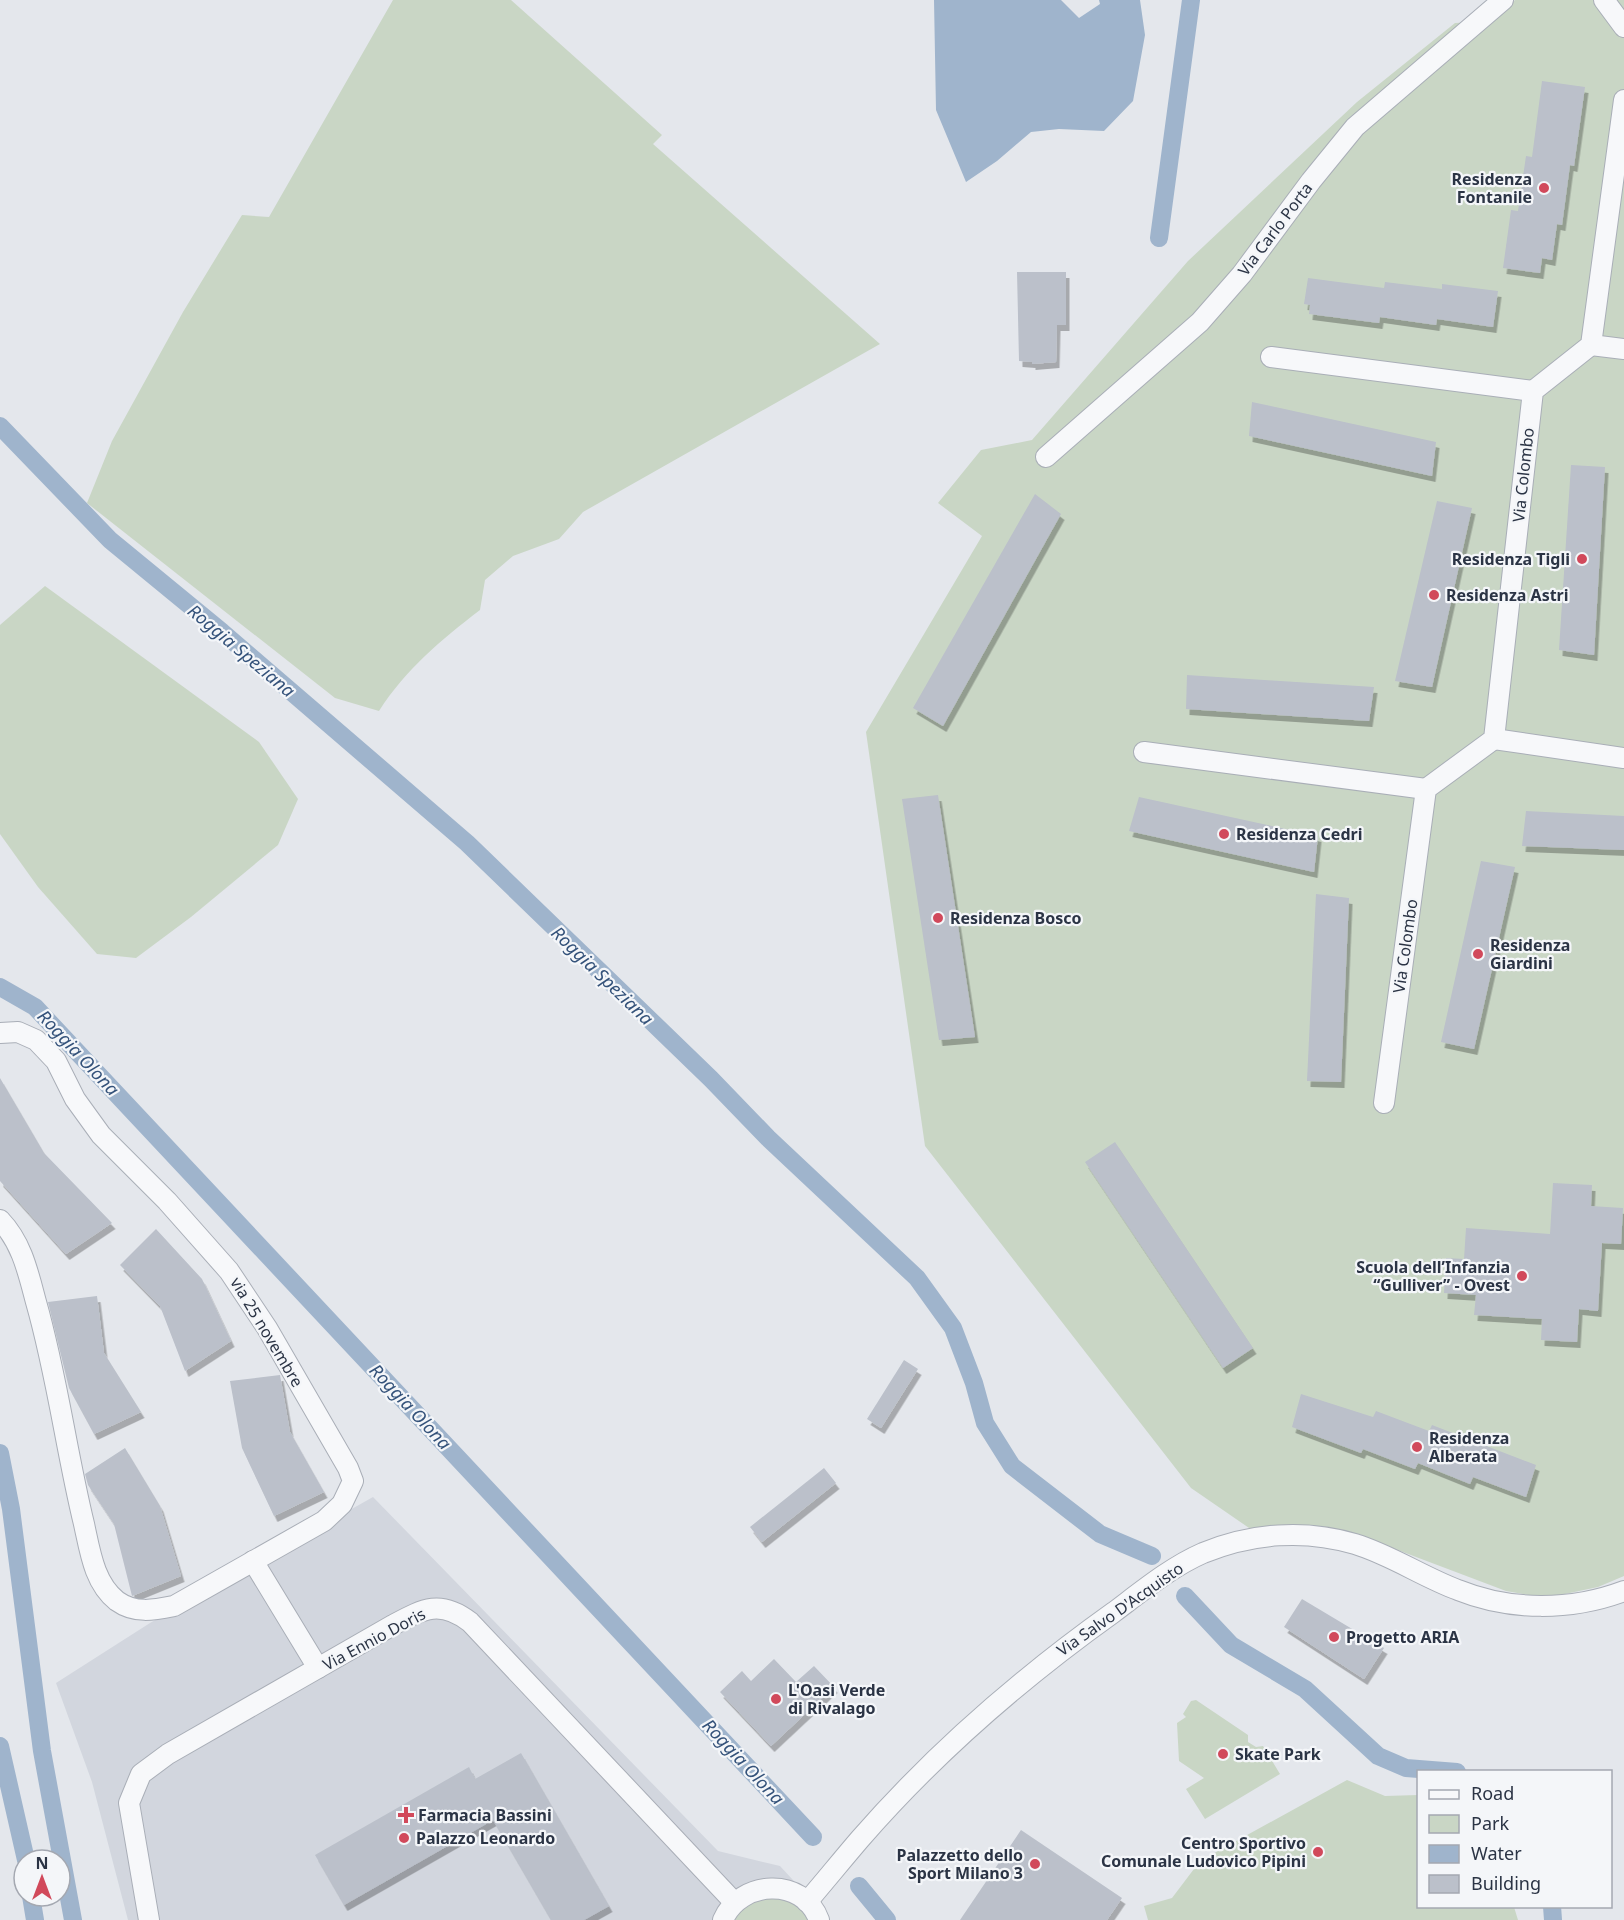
<svg xmlns="http://www.w3.org/2000/svg" width="1624" height="1920" viewBox="0 0 1624 1920" font-family="'Noto Sans',sans-serif">
<style>
.built{fill:#d2d6de}
.green{fill:#c9d6c5}
.water{fill:#9fb4cc}
.lines{fill:none;stroke-linecap:round;stroke-linejoin:round}
.canal{stroke:#9fb4cc;stroke-width:18}
.building{fill:#bbc0ca;filter:url(#shadow)}
.minor-casing{stroke:#a9aeb7;stroke-width:22}
.minor{stroke:#f7f8fa;stroke-width:20}
.poi-dot{fill:#d1495b;stroke:#f4f6f9;stroke-width:2}
.labels{text-anchor:middle;stroke-width:4.5;stroke-linejoin:round;paint-order:stroke}
.poi-label{font-size:16px;font-weight:bold;fill:#2b3445;stroke:#f4f6f9;text-anchor:start}
.street-label{font-size:16px;fill:#2b3445;stroke:#f4f6f9}
.water-label{font-size:18px;font-style:italic;fill:#34527a;stroke:#f4f6f9}
</style>
<defs>
<filter id="shadow"><feDropShadow dx="3.5" dy="6" stdDeviation="0" flood-color="#0004"/></filter>
</defs>
<rect width="100%" height="100%" fill="#e4e7ec"/>
<path class="built" d="M 373,1497 L 718,1851 L 780,1866 L 830,1920 L 128,1920 L 92,1782 L 56,1683 L 150,1623 Z"/>
<g class="green">
<path d="M 393,0 L 511,0 L 662,135 L 653,144 L 880,344 L 583,512 L 559,539 L 513,556 L 485,580 L 480,610 C 441,640 406,669 379,711 L 335,698 L 87,503 L 112,441 L 183,312 L 242,215 L 269,217 Z"/>
<path d="M 1515,0 L 1624,0 L 1624,1576 L 1598,1587 L 1546,1598 L 1506,1591 L 1350,1532 L 1252,1530 L 1191,1488 L 925,1146 L 866,732 L 982,536 L 938,503 L 981,450 L 1032,440 L 1188,261 L 1357,102 L 1455,23 L 1492,21 Z"/>
<path d="M 45,586 L 259,742 L 298,799 L 278,845 L 191,917 L 136,958 L 97,954 L 38,887 L 0,834 L 0,625 Z"/>
<path d="M 1196,1700 L 1248,1735 L 1248,1742 L 1256,1747 L 1263,1746 L 1280,1774 L 1205,1819 L 1186,1789 L 1204,1778 L 1179,1761 L 1177,1723 L 1186,1717 L 1183,1714 L 1191,1701 Z"/>
<path d="M 1347,1780 L 1385,1796 L 1418,1795 L 1418,1906 L 1514,1907 L 1518,1920 L 1148,1920 L 1144,1906 L 1172,1898 L 1200,1861 Z"/>
<path d="M 776,1897 C 792,1901 800,1907 810,1920 L 733,1920 C 743,1903 757,1898 776,1897 Z"/>
</g>
<path class="water" d="M 934,0 L 1061,0 L 1079,18 L 1100,4 L 1099,0 L 1140,0 L 1145,35 L 1133,101 L 1104,131 L 1059,129 L 1031,132 L 997,161 L 966,182 L 936,110 Z"/>
<g class="lines">
<g class="canal">
<path d="M 1159,238 L 1191,0"/>
<path d="M 0,426 L 110,540 L 222,632 L 467,843 L 711,1079 L 768,1138 L 917,1278 L 953,1328 L 974,1383 L 985,1423 L 1012,1466 L 1100,1534 L 1152,1556"/>
<path d="M 0,987 L 35,1007 L 813,1837"/>
<path d="M 0,1453 L 11,1509 L 42,1751 L 73,1920"/>
<path d="M 1185,1596 L 1231,1645 L 1305,1689 L 1378,1756 L 1406,1768 L 1457,1772"/>
<path d="M 0,1746 L 26,1860"/>
<path d="M 859,1886 L 887,1920"/>
<path d="M 31,1896 L 35,1920"/>
<path d="M 1552,1906 L 1553,1920"/>
</g>
</g>
<g class="building">
<path d="M 1542,81 L 1585,87 L 1574,166 L 1570,165 L 1562,225 L 1557,224 L 1552,260 L 1542,258 L 1540,273 L 1503,268 L 1511,210 L 1518,211 L 1526,156 L 1532,157 Z"/>
<path d="M 1017,272 L 1066,272 L 1066,325 L 1057,325 L 1056,362 L 1032,364 L 1032,362 L 1019,361 Z"/>
<path d="M 1308,278 L 1384,288 L 1385,282 L 1442,289 L 1442,284 L 1498,291 L 1493,327 L 1437,319 L 1436,325 L 1380,317 L 1379,323 L 1309,314 L 1310,305 L 1304,304 Z"/>
<path d="M 1252,402 L 1436,442 L 1432,476 L 1249,436 Z"/>
<path d="M 1571,465 L 1605,467 L 1594,655 L 1559,650 Z"/>
<path d="M 1035,494 L 1061,514 L 943,726 L 913,708 Z"/>
<path d="M 1437,501 L 1472,508 L 1432,687 L 1395,681 Z"/>
<path d="M 1187,675 L 1374,687 L 1369,721 L 1186,709 Z"/>
<path d="M 938,795 L 975,1037 L 939,1040 L 902,799 Z"/>
<path d="M 1139,797 L 1318,836 L 1314,872 L 1129,831 Z"/>
<path d="M 1526,811 L 1624,816 L 1624,850 L 1522,846 Z"/>
<path d="M 1481,861 L 1515,867 L 1474,1049 L 1441,1042 Z"/>
<path d="M 1316,894 L 1349,898 L 1341,1082 L 1307,1081 Z"/>
<path d="M 0,1078 L 44,1153 L 112,1223 L 66,1254 L 0,1181 Z"/>
<path d="M 1115,1142 L 1253,1348 L 1223,1368 L 1085,1162 Z"/>
<path d="M 1553,1183 L 1592,1185 L 1591,1206 L 1623,1208 L 1621,1244 L 1602,1243 L 1598,1311 L 1579,1309 L 1577,1342 L 1541,1340 L 1542,1319 L 1474,1315 L 1476,1295 L 1444,1293 L 1446,1258 L 1464,1259 L 1466,1228 L 1550,1234 Z"/>
<path d="M 156,1229 L 202,1279 L 231,1341 L 185,1371 L 160,1306 L 120,1265 Z"/>
<path d="M 97,1296 L 104,1353 L 141,1412 L 94,1434 L 69,1388 L 48,1302 Z"/>
<path d="M 904,1360 L 918,1369 L 881,1428 L 867,1419 Z"/>
<path d="M 280,1375 L 290,1432 L 324,1492 L 274,1516 L 242,1448 L 230,1381 Z"/>
<path d="M 1301,1394 L 1373,1417 L 1376,1411 L 1429,1431 L 1432,1425 L 1536,1465 L 1526,1497 L 1473,1477 L 1470,1484 L 1418,1463 L 1415,1469 L 1363,1449 L 1361,1453 L 1292,1427 Z"/>
<path d="M 125,1448 L 160,1506 L 181,1576 L 132,1596 L 114,1524 L 88,1485 L 85,1474 Z"/>
<path d="M 824,1468 L 836,1483 L 762,1542 L 750,1527 Z"/>
<path d="M 1302,1599 L 1384,1648 L 1364,1679 L 1284,1627 Z"/>
<path d="M 774,1659 L 796,1682 L 814,1666 L 834,1687 L 771,1746 L 720,1692 L 742,1671 L 751,1681 Z"/>
<path d="M 521,1753 L 609,1906 L 584,1920 L 551,1920 L 493,1820 L 344,1905 L 315,1855 L 469,1767 L 475,1779 Z"/>
<path d="M 1021,1830 L 1122,1898 L 1107,1920 L 960,1920 Z"/>
</g>
<g class="lines">
<g class="minor-casing">
<g id="minor">
<path d="M 1604,0 L 1624,27"/>
<path d="M 1591,345 L 1624,349"/>
<path d="M 1271,357 L 1533,391"/>
<path d="M 1046,457 L 1200,322 L 1242,274 L 1311,181 L 1355,127 L 1503,0"/>
<path d="M 1494,739 L 1624,758"/>
<path d="M 1144,752 L 1426,789"/>
<path d="M 0,1033 L 18,1032 L 36,1040 L 56,1061 L 75,1099 L 101,1135 L 167,1201 L 229,1271 L 267,1328 L 348,1468 L 353,1481 L 342,1504 L 324,1521 L 174,1606 C 154,1610 135,1614 117,1601 C 94,1583 90,1551 84,1524 C 66,1450 57,1375 36,1302 C 28,1272 22,1243 0,1220"/>
<path d="M 1384,1103 L 1426,789 L 1494,739 L 1533,391 L 1591,345 L 1624,100"/>
<path d="M 253,1561 L 318,1668"/>
<path d="M 807,1902 C 825,1881 842,1860 860,1839 C 934,1754 1023,1677 1114,1612 C 1142,1591 1171,1567 1203,1553 C 1252,1533 1305,1529 1355,1544 C 1391,1555 1423,1577 1458,1590 C 1510,1611 1571,1611 1624,1591"/>
<path d="M 149,1920 L 129,1803 L 141,1774 L 168,1754 L 393,1625 C 423,1609 440,1599 470,1622 L 734,1902"/>
<path d="M 723,1920 C 740,1880 803,1876 819,1920"/>
</g>
</g>
<use href="#minor" class="minor"/>
</g>
<g class="poi-dot">
<circle cx="1544" cy="188" r="6"/>
<circle cx="1582" cy="559" r="6"/>
<circle cx="1434" cy="595" r="6"/>
<circle cx="1224" cy="834" r="6"/>
<circle cx="938" cy="918" r="6"/>
<circle cx="1478" cy="954" r="6"/>
<circle cx="1522" cy="1276" r="6"/>
<circle cx="1417" cy="1447" r="6"/>
<circle cx="1334" cy="1637" r="6"/>
<circle cx="776" cy="1699" r="6"/>
<circle cx="1223" cy="1754" r="6"/>
<path d="M403 1806h6v6h6v6h-6v6h-6v-6h-6v-6h6z"/>
<circle cx="404" cy="1838" r="6"/>
<circle cx="1318" cy="1852" r="6"/>
<circle cx="1035" cy="1864" r="6"/>
</g>
<g class="labels">
<g class="poi-label">
<text x="1532" y="185" text-anchor="end">Residenza<tspan x="1532" dy="18">Fontanile</tspan></text>
<text x="1570" y="565" text-anchor="end">Residenza Tigli</text>
<text x="1446" y="601">Residenza Astri</text>
<text x="1236" y="840">Residenza Cedri</text>
<text x="950" y="924">Residenza Bosco</text>
<text x="1490" y="951">Residenza<tspan x="1490" dy="18">Giardini</tspan></text>
<text x="1510" y="1273" text-anchor="end">Scuola dell’Infanzia<tspan x="1510" dy="18">“Gulliver” - Ovest</tspan></text>
<text x="1429" y="1444">Residenza<tspan x="1429" dy="18">Alberata</tspan></text>
<text x="1346" y="1643">Progetto ARIA</text>
<text x="788" y="1696">L'Oasi Verde<tspan x="788" dy="18">di Rivalago</tspan></text>
<text x="1235" y="1760">Skate Park</text>
<text x="418" y="1821">Farmacia Bassini</text>
<text x="416" y="1844">Palazzo Leonardo</text>
<text x="1306" y="1849" text-anchor="end">Centro Sportivo<tspan x="1306" dy="18">Comunale Ludovico Pipini</tspan></text>
<text x="1023" y="1861" text-anchor="end">Palazzetto dello<tspan x="1023" dy="18">Sport Milano 3</tspan></text>
</g>
<g class="street-label">
<text transform="translate(1275 229) rotate(-53)" y="6">Via Carlo Porta</text>
<text transform="translate(1523 475) rotate(-84)" y="6">Via Colombo</text>
<text transform="translate(1405 946) rotate(-82)" y="6">Via Colombo</text>
<text transform="translate(267 1332) rotate(59)" y="6">via 25 novembre</text>
<text transform="translate(1120 1609) rotate(-35)" y="6">Via Salvo D'Acquisto</text>
<text transform="translate(374 1639) rotate(-28)" y="6">Via Ennio Doris</text>
</g>
<g class="water-label">
<text transform="translate(241 651) rotate(40)" y="6">Roggia Speziana</text>
<text transform="translate(602 976) rotate(44)" y="6">Roggia Speziana</text>
<text transform="translate(78 1053) rotate(47)" y="6">Roggia Olona</text>
<text transform="translate(410 1407) rotate(47)" y="6">Roggia Olona</text>
<text transform="translate(743 1762) rotate(47)" y="6">Roggia Olona</text>
</g>
</g>
<rect x="1417" y="1770" width="195" height="138" fill="#f4f6f9" stroke="#a4a8b1" stroke-width="1.5"/>
<rect x="1429" y="1790" width="30" height="9" fill="#f7f8fa" stroke="#a4a8b1" stroke-width="1.5"/>
<text x="1471" y="1800" font-size="18" fill="#2b3445">Road</text>
<rect x="1429" y="1815" width="30" height="18" fill="#c9d6c5" stroke="#a4a8b1" stroke-width="1.5"/>
<text x="1471" y="1830" font-size="18" fill="#2b3445">Park</text>
<rect x="1429" y="1845" width="30" height="18" fill="#9fb4cc" stroke="#a4a8b1" stroke-width="1.5"/>
<text x="1471" y="1860" font-size="18" fill="#2b3445">Water</text>
<rect x="1429" y="1875" width="30" height="18" fill="#bbc0ca" stroke="#a4a8b1" stroke-width="1.5"/>
<text x="1471" y="1890" font-size="18" fill="#2b3445">Building</text>
<g transform="translate(42 1878)"><circle r="28" fill="#f4f6f9" stroke="#a4a8b1" stroke-width="1.5"/>
<path d="M0-4.5L10 22L0 15L-10 22Z" fill="#d1495b"/>
<text y="-9" font-size="16" font-weight="bold" text-anchor="middle" fill="#2b3445">N</text>
</g>
</svg>
